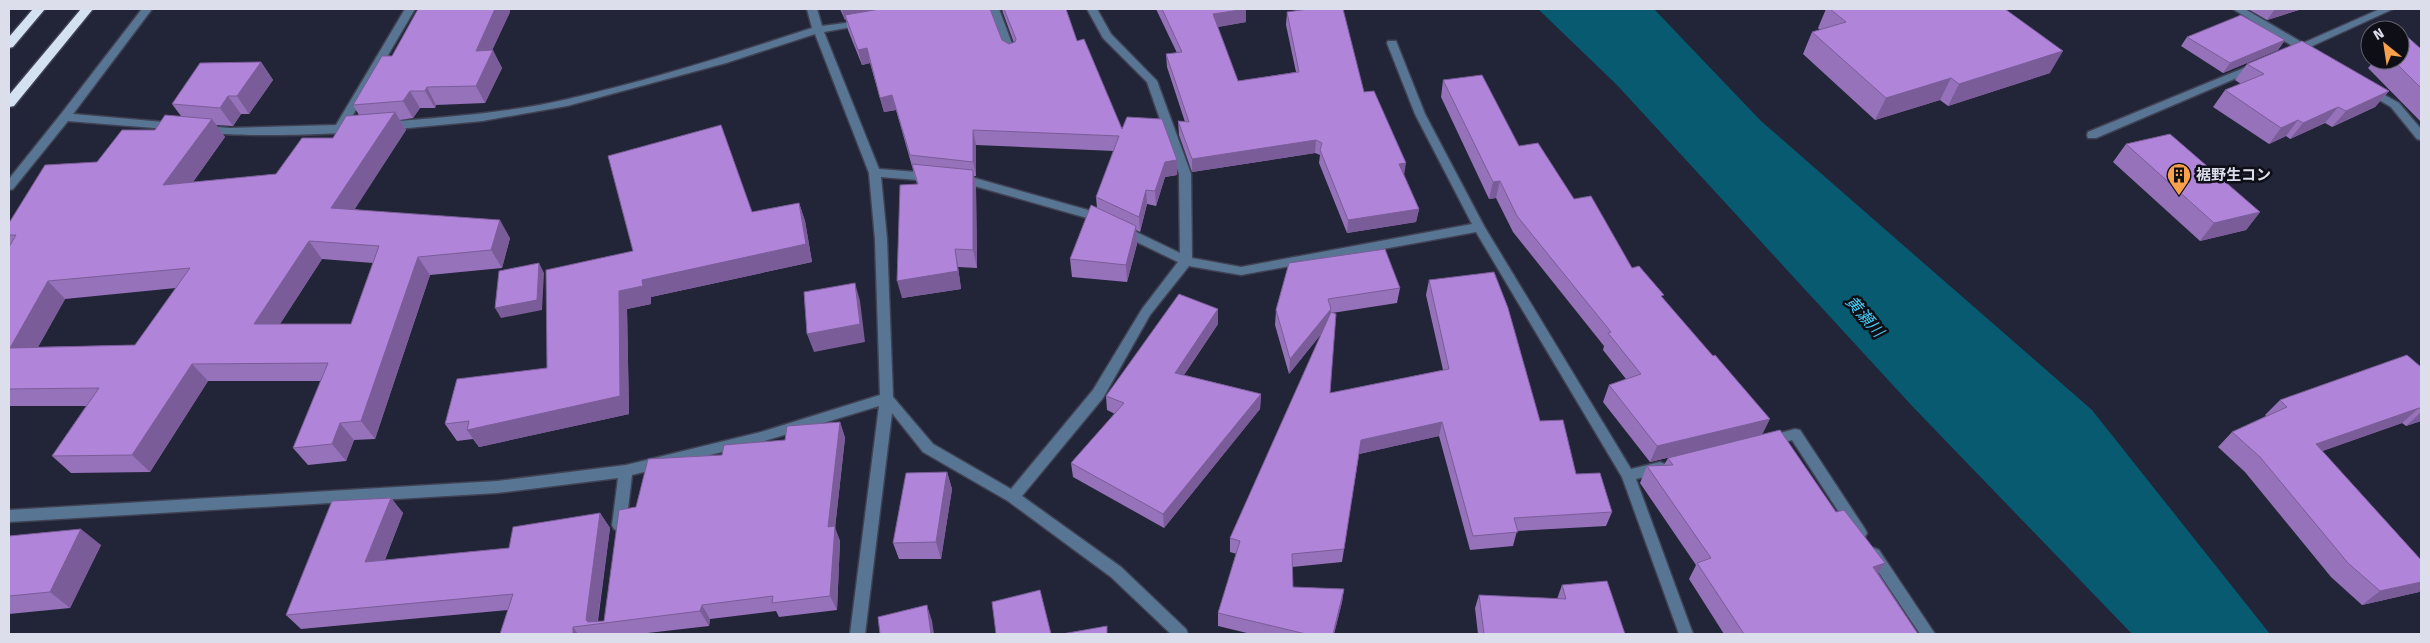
<svg xmlns="http://www.w3.org/2000/svg" width="2430" height="643" viewBox="0 0 2430 643" font-family="'Fira Sans','Noto Sans JP',sans-serif">
<style>
.water{fill:#075a6f}
.lines{fill:none;stroke-linecap:round;stroke-linejoin:round}
.minor-casing{stroke:#404254;stroke-width:3}
.highway-casing{stroke:#404254;stroke-width:3}
.minor{fill:#587694;fill-rule:evenodd}
.highway{fill:#d3e1f0;fill-rule:evenodd}
.wall{fill:#9672bb;fill-rule:evenodd}
.shaded-wall{fill:#7a5c98}
.building{fill:#af84d9;stroke:#7a5c98;fill-rule:evenodd}
.labels{text-anchor:middle;stroke-width:5;stroke-linejoin:round;paint-order:stroke}
.poi-label{font-size:15px;font-weight:bold;fill:#dcdeeb;stroke:#0d0e16;text-anchor:start}
.water-label{font-size:16px;font-style:italic;fill:#48d1f8;stroke:#0d0e16}
</style>
<rect width="100%" height="100%" fill="#222437"/>
<path class="water" d="M 1538,9 L 1654,9 L 1761,121 L 2092,410 L 2270,634 L 2132,634 L 1913,407 L 1617,85 Z"/>
<g class="lines">
<g class="minor-casing">
<g id="minor">
<path d="M 142,9 L 152,9 L 73,114 L 175,123 L 180,127 L 179,130 L 68,121 L 13,189 L 9,190 L 9,179 L 61,114 Z"/>
<path d="M 405,9 L 415,9 L 347,125 L 358,125 L 359,128 L 358,131 C 343,135 207,138 200,130 L 205,126 L 230,128 L 336,125 Z"/>
<path d="M 807,9 L 817,9 L 822,26 L 868,20 L 868,24 L 824,32 L 879,169 L 930,173 L 936,177 L 930,181 L 881,177 L 887,239 L 893,397 L 933,444 L 1011,489 L 1093,390 L 1142,309 L 1178,262 L 1118,233 L 1116,230 L 1118,227 L 1126,227 L 1180,253 L 1179,174 L 1147,82 L 1103,38 L 1087,9 L 1097,9 L 1111,34 L 1157,81 L 1191,174 L 1192,258 L 1241,267 L 1472,224 L 1415,114 L 1387,43 L 1388,41 L 1396,41 L 1425,114 L 1484,226 L 1631,469 L 1660,462 L 1665,464 L 1667,468 L 1665,472 L 1636,479 L 1693,634 L 1679,634 L 1622,477 L 1476,232 L 1241,275 L 1189,266 L 1150,315 L 1103,398 L 1022,496 L 1121,567 L 1186,629 L 1188,634 L 1171,634 L 1111,577 L 1008,501 L 923,452 L 892,413 L 865,634 L 850,634 L 879,406 L 761,442 L 632,475 L 626,525 L 624,529 L 619,531 L 614,529 L 612,525 L 618,478 L 497,493 L 9,522 L 9,510 L 497,481 L 626,465 L 761,432 L 880,395 L 875,239 L 869,173 L 815,34 L 726,63 L 567,106 L 482,121 L 387,130 L 382,126 L 387,122 C 447,117 509,113 568,99 C 651,80 732,54 812,28 Z"/>
<path d="M 989,9 L 999,9 L 1016,54 L 1015,56 L 1011,57 L 1006,54 Z"/>
<path d="M 2233,9 L 2245,9 L 2303,43 L 2380,9 L 2393,9 L 2310,47 L 2312,50 L 2311,52 L 2301,51 L 2293,54 L 2288,51 L 2294,47 Z"/>
<path d="M 2256,63 L 2261,66 L 2260,68 L 2096,138 L 2088,138 L 2087,135 L 2088,132 Z"/>
<path d="M 2370,87 L 2399,103 L 2421,129 L 2421,140 L 2417,139 L 2391,107 L 2366,92 L 2365,90 Z"/>
<path d="M 958,176 L 971,177 L 1095,212 L 1106,217 L 1108,220 L 1102,224 L 1087,218 L 971,185 L 954,183 L 952,180 L 954,177 Z"/>
<path d="M 1795,429 L 1800,430 L 1865,529 L 1867,533 L 1865,537 L 1860,539 L 1855,537 L 1792,440 L 1769,446 L 1764,445 L 1762,441 L 1764,437 Z"/>
<path d="M 1874,548 L 1879,550 L 1935,634 L 1920,634 L 1869,558 L 1867,554 L 1869,550 Z"/>
</g>
</g>
<g class="highway-casing">
<g id="highway">
<path d="M 33,9 L 45,9 L 13,47 L 9,48 L 9,37 Z"/>
<path d="M 81,9 L 93,9 L 14,106 L 9,107 L 9,95 Z"/>
</g>
</g>
<use href="#minor" class="minor"/>
<use href="#highway" class="highway"/>
</g>
<g class="wall">
<path d="M 840,9 L 990,9 L 1002,40 L 1009,44 L 1014,43 L 1003,13 L 1002,9 L 1066,9 L 1077,41 L 1122,129 L 1177,175 L 1165,177 L 1156,206 L 1147,204 L 1140,232 L 1136,230 L 1137,244 L 1127,282 L 1072,277 L 1070,259 L 1097,208 L 1096,197 L 1114,151 L 976,145 L 976,176 L 974,176 L 976,188 L 977,268 L 958,267 L 961,289 L 902,298 L 917,184 L 896,110 L 884,112 L 870,63 L 862,65 L 848,30 L 846,20 L 845,20 Z"/>
<path d="M 1156,9 L 1246,9 L 1246,22 L 1217,27 L 1238,81 L 1296,72 L 1286,25 L 1287,12 L 1364,92 L 1404,175 L 1419,209 L 1416,222 L 1347,233 L 1319,163 L 1320,155 L 1315,153 L 1192,172 L 1179,135 L 1178,121 L 1185,122 L 1167,67 L 1166,54 L 1177,53 Z"/>
<path d="M 1826,9 L 2005,9 L 2050,73 L 1948,106 L 1940,100 L 1875,120 L 1803,54 L 1812,32 L 1820,30 L 1818,28 Z"/>
<path d="M 2248,9 L 2302,9 L 2267,20 Z"/>
<path d="M 510,12 L 492,50 L 502,68 L 485,103 L 436,105 L 435,108 L 420,108 L 413,118 L 400,120 L 406,130 L 354,209 L 510,238 L 502,268 L 430,275 L 375,439 L 354,440 L 346,461 L 308,465 L 293,448 L 321,381 L 208,381 L 150,472 L 71,473 L 52,456 L 86,406 L 9,406 L 9,247 L 10,245 L 9,244 L 9,223 L 97,162 L 155,130 L 181,116 L 172,104 L 261,62 L 273,80 L 249,114 L 241,114 L 233,126 L 215,125 L 225,137 L 193,182 L 276,174 L 333,138 L 359,115 L 353,105 L 392,56 ZM 322,259 L 373,263 L 351,324 L 280,324 ZM 176,288 L 135,345 L 38,347 L 65,299 Z"/>
<path d="M 2187,37 L 2285,40 L 2278,50 L 2223,73 L 2181,46 Z"/>
<path d="M 2421,49 L 2421,122 L 2368,68 L 2375,60 L 2400,60 Z"/>
<path d="M 2247,64 L 2389,91 L 2375,107 L 2332,127 L 2325,123 L 2290,139 L 2286,136 L 2269,144 L 2213,107 L 2225,90 L 2241,84 L 2235,80 Z"/>
<path d="M 1443,80 L 1519,146 L 1574,199 L 1632,268 L 1663,298 L 1762,434 L 1885,563 L 1878,573 L 1918,634 L 1724,634 L 1689,579 L 1696,565 L 1640,483 L 1647,466 L 1664,465 L 1668,458 L 1721,445 L 1650,462 L 1603,402 L 1609,385 L 1626,379 L 1603,350 L 1604,346 L 1513,232 L 1496,198 L 1489,199 L 1441,97 Z"/>
<path d="M 2126,144 L 2260,212 L 2246,230 L 2200,241 L 2113,162 Z"/>
<path d="M 799,203 L 805,221 L 812,262 L 651,297 L 651,304 L 627,309 L 629,414 L 479,447 L 473,439 L 457,441 L 445,424 L 547,368 L 633,251 L 752,212 Z"/>
<path d="M 1289,263 L 1400,288 L 1397,303 L 1332,313 L 1330,393 L 1443,370 L 1426,295 L 1429,280 L 1540,421 L 1576,474 L 1612,512 L 1606,526 L 1517,531 L 1513,546 L 1470,550 L 1439,436 L 1359,454 L 1342,562 L 1292,567 L 1293,587 L 1344,589 L 1342,602 L 1334,634 L 1251,634 L 1218,626 L 1218,613 L 1237,554 L 1230,552 L 1230,538 L 1322,333 L 1289,374 L 1275,325 L 1276,310 Z"/>
<path d="M 1218,309 L 1218,324 L 1184,375 L 1261,394 L 1260,409 L 1164,528 L 1073,477 L 1071,463 L 1115,414 L 1107,410 L 1106,396 Z"/>
<path d="M 2421,367 L 2421,421 L 2406,426 L 2402,423 L 2322,451 L 2421,560 L 2421,590 L 2419,592 L 2362,605 L 2331,577 L 2245,472 L 2218,447 L 2232,432 L 2266,416 L 2265,415 L 2280,400 Z"/>
<path d="M 840,422 L 845,438 L 835,528 L 840,541 L 837,610 L 779,617 L 776,611 L 710,619 L 709,626 L 639,634 L 500,634 L 508,610 L 301,629 L 286,615 L 391,498 L 403,513 L 385,560 L 509,548 L 600,513 L 610,528 L 598,621 L 604,621 L 636,507 L 722,455 L 785,440 Z"/>
<path d="M 947,472 L 952,489 L 941,559 L 899,559 L 893,543 Z"/>
<path d="M 9,536 L 101,545 L 70,608 L 9,614 Z"/>
<path d="M 1562,585 L 1625,634 L 1478,634 L 1475,608 L 1479,595 L 1557,599 Z"/>
</g>
<g class="shaded-wall">
<path d="M 495,9 L 510,9 L 510,12 L 484,68 L 476,51 Z"/>
<path d="M 852,9 L 910,9 L 845,15 L 846,20 L 845,20 L 842,10 Z"/>
<path d="M 1246,9 L 1246,22 L 1213,28 L 1213,14 Z"/>
<path d="M 2275,9 L 2302,9 L 2267,20 Z"/>
<path d="M 2285,40 L 2278,50 L 2223,73 L 2230,63 Z"/>
<path d="M 867,48 L 870,63 L 862,65 L 858,50 Z"/>
<path d="M 493,50 L 502,68 L 485,103 L 476,86 Z"/>
<path d="M 2063,51 L 2050,73 L 1948,106 L 1959,84 Z"/>
<path d="M 261,62 L 273,80 L 249,114 L 237,96 Z"/>
<path d="M 1951,78 L 1940,100 L 1875,120 L 1886,98 Z"/>
<path d="M 427,87 L 436,105 L 435,108 L 425,91 Z"/>
<path d="M 410,91 L 420,108 L 413,118 L 403,101 Z"/>
<path d="M 2389,91 L 2375,107 L 2332,127 L 2346,111 Z"/>
<path d="M 892,95 L 896,110 L 884,112 L 880,98 Z"/>
<path d="M 228,96 L 241,114 L 233,126 L 220,108 Z"/>
<path d="M 2338,107 L 2325,123 L 2290,139 L 2303,123 Z"/>
<path d="M 395,112 L 406,130 L 344,226 L 331,208 Z"/>
<path d="M 212,119 L 225,137 L 178,203 L 163,185 Z"/>
<path d="M 2298,120 L 2286,136 L 2269,144 L 2281,128 Z"/>
<path d="M 973,130 L 976,145 L 976,176 L 973,162 Z"/>
<path d="M 1316,140 L 1315,153 L 1192,172 L 1192,159 Z"/>
<path d="M 1177,160 L 1177,175 L 1165,177 L 1156,206 L 1155,191 L 1165,162 Z"/>
<path d="M 1406,163 L 1404,176 L 1399,164 Z"/>
<path d="M 973,170 L 976,188 L 977,268 L 973,250 Z"/>
<path d="M 1500,181 L 1496,198 L 1489,199 L 1493,182 Z"/>
<path d="M 1146,190 L 1147,204 L 1140,232 L 1139,217 Z"/>
<path d="M 799,203 L 805,221 L 812,262 L 651,297 L 651,304 L 627,309 L 629,414 L 479,447 L 467,430 L 620,396 L 619,291 Z"/>
<path d="M 1419,209 L 1416,222 L 1347,233 L 1348,220 Z"/>
<path d="M 2260,212 L 2246,230 L 2200,241 L 2214,223 Z"/>
<path d="M 500,220 L 510,238 L 502,268 L 491,250 Z"/>
<path d="M 1136,226 L 1137,244 L 1127,282 L 1126,265 Z"/>
<path d="M 309,241 L 322,259 L 269,341 L 254,324 Z"/>
<path d="M 955,249 L 958,267 L 961,289 L 902,298 L 897,281 Z"/>
<path d="M 418,257 L 430,275 L 375,439 L 361,421 Z"/>
<path d="M 539,263 L 544,273 L 542,310 L 501,318 L 495,308 Z"/>
<path d="M 48,281 L 65,299 L 28,365 L 10,348 Z"/>
<path d="M 855,283 L 860,301 L 865,342 L 814,352 L 807,334 Z"/>
<path d="M 1218,309 L 1218,324 L 1176,387 L 1175,373 Z"/>
<path d="M 1331,309 L 1329,324 L 1289,374 L 1290,359 Z"/>
<path d="M 192,364 L 208,381 L 150,472 L 132,455 Z"/>
<path d="M 1261,394 L 1260,409 L 1164,528 L 1163,514 Z"/>
<path d="M 2419,408 L 2402,423 L 2300,459 L 2316,444 Z"/>
<path d="M 2421,412 L 2421,421 L 2406,426 Z"/>
<path d="M 1770,419 L 1762,435 L 1650,462 L 1657,446 Z"/>
<path d="M 840,422 L 845,438 L 835,528 L 840,541 L 837,610 L 830,596 L 828,527 Z"/>
<path d="M 1442,422 L 1439,436 L 1359,454 L 1342,562 L 1361,440 Z"/>
<path d="M 340,423 L 354,440 L 346,461 L 332,444 Z"/>
<path d="M 947,472 L 952,489 L 941,559 L 936,542 Z"/>
<path d="M 391,498 L 403,513 L 378,577 L 365,562 Z"/>
<path d="M 600,513 L 610,528 L 597,624 L 590,625 L 586,620 Z"/>
<path d="M 81,529 L 101,545 L 70,608 L 50,592 Z"/>
<path d="M 1885,563 L 1874,579 L 1873,567 Z"/>
<path d="M 2421,582 L 2421,590 L 2419,592 L 2362,605 L 2380,591 Z"/>
<path d="M 1344,589 L 1342,602 L 1334,634 L 1333,634 Z"/>
<path d="M 702,605 L 710,619 L 709,626 L 700,611 Z"/>
<path d="M 927,605 L 932,621 L 934,634 L 931,634 Z"/>
<path d="M 573,627 L 578,634 L 573,634 Z"/>
</g>
<g class="building">
<path d="M 418,9 L 495,9 L 476,51 L 493,50 L 476,86 L 427,87 L 425,91 L 410,91 L 403,101 L 353,105 L 382,56 L 392,56 Z"/>
<path d="M 841,9 L 852,9 L 842,10 Z"/>
<path d="M 880,9 L 990,9 L 1002,40 L 1009,44 L 1015,42 L 1016,39 L 1004,9 L 1066,9 L 1077,41 L 1084,39 L 1122,129 L 1127,117 L 1162,119 L 1177,160 L 1165,162 L 1155,191 L 1146,190 L 1139,217 L 1096,197 L 1119,136 L 973,130 L 973,162 L 910,155 L 892,95 L 880,98 L 867,48 L 858,50 L 845,15 Z"/>
<path d="M 1162,9 L 1246,9 L 1213,14 L 1238,81 L 1299,72 L 1287,12 L 1308,9 L 1343,9 L 1364,92 L 1374,91 L 1406,163 L 1399,164 L 1419,209 L 1348,220 L 1320,150 L 1322,143 L 1316,140 L 1192,159 L 1178,121 L 1189,122 L 1166,54 L 1182,52 Z"/>
<path d="M 1830,9 L 2005,9 L 2063,51 L 1959,84 L 1951,78 L 1886,98 L 1812,32 L 1846,22 Z"/>
<path d="M 2241,15 L 2285,40 L 2230,63 L 2187,37 Z"/>
<path d="M 2401,31 L 2421,49 L 2421,88 L 2393,60 L 2400,60 L 2400,32 Z"/>
<path d="M 2302,41 L 2389,91 L 2346,111 L 2338,107 L 2303,123 L 2298,120 L 2281,128 L 2225,90 L 2264,74 L 2247,64 Z"/>
<path d="M 261,62 L 237,96 L 228,96 L 220,108 L 172,104 L 200,63 Z"/>
<path d="M 1482,75 L 1519,146 L 1538,143 L 1574,199 L 1591,196 L 1632,268 L 1639,266 L 1664,295 L 1661,296 L 1713,356 L 1715,355 L 1770,419 L 1657,446 L 1609,385 L 1641,374 L 1608,333 L 1611,332 L 1517,216 L 1500,181 L 1493,182 L 1443,80 Z"/>
<path d="M 395,112 L 331,208 L 500,220 L 491,250 L 418,257 L 361,421 L 340,423 L 332,444 L 293,448 L 328,363 L 192,364 L 132,455 L 52,456 L 99,388 L 9,389 L 9,247 L 16,235 L 9,235 L 9,223 L 45,165 L 97,162 L 122,130 L 155,130 L 165,115 L 212,119 L 163,185 L 276,174 L 302,138 L 333,138 L 346,116 ZM 309,241 L 379,246 L 351,324 L 254,324 ZM 190,268 L 135,345 L 10,348 L 48,281 Z"/>
<path d="M 721,125 L 752,212 L 799,203 L 806,244 L 642,280 L 643,286 L 619,291 L 620,396 L 467,430 L 469,421 L 445,424 L 457,379 L 547,368 L 546,270 L 633,251 L 608,156 Z"/>
<path d="M 2170,134 L 2260,212 L 2214,223 L 2126,144 Z"/>
<path d="M 912,164 L 973,170 L 973,250 L 955,249 L 958,271 L 897,281 L 900,185 L 918,184 Z"/>
<path d="M 1091,205 L 1136,226 L 1126,265 L 1070,259 Z"/>
<path d="M 1385,249 L 1400,288 L 1328,299 L 1331,309 L 1290,359 L 1276,310 L 1289,263 Z"/>
<path d="M 539,263 L 537,300 L 495,308 L 499,271 Z"/>
<path d="M 1494,272 L 1508,308 L 1540,421 L 1563,420 L 1576,474 L 1600,473 L 1612,512 L 1514,518 L 1518,532 L 1473,536 L 1442,422 L 1361,440 L 1344,549 L 1292,554 L 1293,587 L 1344,589 L 1333,634 L 1306,634 L 1218,613 L 1240,541 L 1230,538 L 1331,312 L 1336,314 L 1330,393 L 1449,369 L 1429,280 Z"/>
<path d="M 855,283 L 860,324 L 807,334 L 804,292 Z"/>
<path d="M 1179,294 L 1218,309 L 1175,373 L 1261,394 L 1163,514 L 1071,463 L 1124,403 L 1106,396 Z"/>
<path d="M 2407,355 L 2421,367 L 2421,409 L 2419,408 L 2316,444 L 2421,560 L 2421,582 L 2380,591 L 2348,563 L 2260,457 L 2232,432 L 2287,407 L 2280,400 Z"/>
<path d="M 840,422 L 828,527 L 835,526 L 830,596 L 772,603 L 773,596 L 702,605 L 700,611 L 573,627 L 573,634 L 500,634 L 513,594 L 286,615 L 332,501 L 391,498 L 365,562 L 509,548 L 513,527 L 600,513 L 586,620 L 588,622 L 604,621 L 619,510 L 636,507 L 648,459 L 722,455 L 724,445 L 785,440 L 787,426 Z"/>
<path d="M 1780,430 L 1836,512 L 1844,510 L 1885,563 L 1873,567 L 1918,634 L 1744,634 L 1697,563 L 1711,558 L 1647,466 L 1673,465 L 1668,458 Z"/>
<path d="M 947,472 L 936,542 L 893,543 L 906,473 Z"/>
<path d="M 81,529 L 50,592 L 9,596 L 9,536 Z"/>
<path d="M 1607,581 L 1625,634 L 1484,634 L 1479,595 L 1566,599 L 1562,585 Z"/>
<path d="M 1040,590 L 1051,634 L 996,634 L 992,602 Z"/>
<path d="M 927,605 L 931,634 L 880,634 L 878,617 Z"/>
<path d="M 1107,626 L 1107,634 L 1062,634 Z"/>
</g>
<defs>
<g id="building-pin" transform="scale(1.25)"><path d="M0 17L-7.5 6A9.5 9.5 0 1 1 7.5 6Z" fill="#f9a04c" stroke="#0d0e16"/><path d="M-4-6H4V6H1V3H-1V6H-4ZM-2.5-4.3h1.7v1.8h-1.7ZM.8-4.3h1.7v1.8H.8ZM-2.5-1h1.7V.8h-1.7ZM.8-1h1.7V.8H.8Z" fill="#111"/></g>
</defs>
<g fill-rule="evenodd">
<use href="#building-pin" x="2179" y="175"/>
</g>
<g class="labels">
<g class="poi-label">
<text x="2196" y="180">裾野生コン</text>
</g>
<g class="water-label">
<text transform="translate(1865 316) rotate(49)" y="6">黄瀬川</text>
</g>
</g>
<rect width="2430" height="643" fill="none" stroke="#dcdeeb" stroke-width="20"/>
<g transform="translate(2385 45) rotate(330)"><circle r="24" fill="#0d0e16" stroke="#60616b"/>
<path d="M0-4L9 19L0 12L-9 19Z" fill="#f9a04c"/>
<text y="-8" font-size="14" font-weight="bold" text-anchor="middle" fill="#dcdeeb">N</text>
</g>
</svg>
